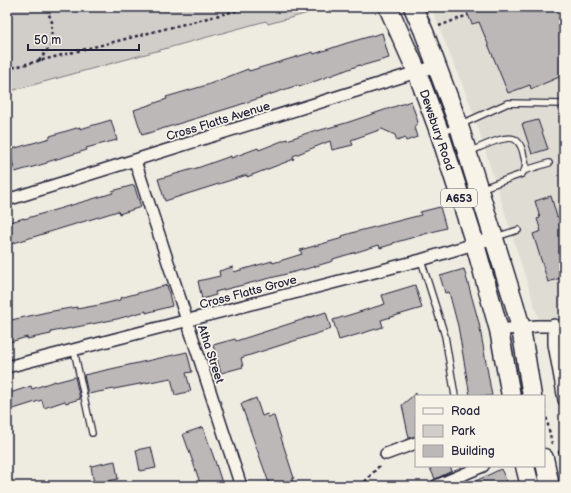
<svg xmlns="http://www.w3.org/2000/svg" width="571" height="493" viewBox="0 0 571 493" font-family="'Balsamiq Sans',sans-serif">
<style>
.built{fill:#dfdcd4}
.green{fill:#d1cdc9;stroke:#7a7882}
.building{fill:#bbb8b7;stroke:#22223b}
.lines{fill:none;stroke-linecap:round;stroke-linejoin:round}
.service-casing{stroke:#22223b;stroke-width:8}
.minor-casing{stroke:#22223b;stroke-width:14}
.primary-casing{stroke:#22223b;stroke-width:21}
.path{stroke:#22223b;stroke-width:2.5;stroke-dasharray:3 3;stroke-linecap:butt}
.service{stroke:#f7f3e8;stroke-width:5.5}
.minor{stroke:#f7f3e8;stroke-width:11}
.primary{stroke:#f7f3e8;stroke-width:18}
.labels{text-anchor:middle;stroke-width:3.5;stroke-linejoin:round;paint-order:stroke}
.shield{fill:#f7f3e8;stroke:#62616f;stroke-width:1}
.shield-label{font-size:11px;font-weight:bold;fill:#22223b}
.street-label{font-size:12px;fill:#22223b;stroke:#f7f3e8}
</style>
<rect width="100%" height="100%" fill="#eeebe1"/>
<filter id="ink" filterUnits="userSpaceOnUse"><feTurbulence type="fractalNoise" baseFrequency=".025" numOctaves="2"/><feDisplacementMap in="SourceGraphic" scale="8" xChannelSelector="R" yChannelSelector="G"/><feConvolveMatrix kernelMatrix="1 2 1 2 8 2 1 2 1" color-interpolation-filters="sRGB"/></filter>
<g filter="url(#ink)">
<path class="built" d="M 431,7 L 564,7 L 564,326 L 541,326 L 472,109 Z"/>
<path class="green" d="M 7,7 L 330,7 L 268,24 L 266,21 L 7,92 Z"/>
<g class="building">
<path d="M 473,7 L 564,7 L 564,75 L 531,89 L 530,85 L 508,93 L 479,22 L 472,24 L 466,10 Z"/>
<path d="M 382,33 L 389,58 L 361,66 L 360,65 L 299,87 L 298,85 L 236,106 L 142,135 L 134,110 L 167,99 L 166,97 L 207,85 L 248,69 L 249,71 L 313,52 L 314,54 L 347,43 Z"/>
<path d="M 411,101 L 418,122 L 414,127 L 417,137 L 406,141 L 405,138 L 397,141 L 395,135 L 382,129 L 351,140 L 353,145 L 332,150 L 330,141 L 293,156 L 294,159 L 247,177 L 247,175 L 165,201 L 158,179 L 200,167 L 231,156 L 231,158 L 258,148 L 259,150 L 287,139 L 287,140 L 316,130 L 317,131 L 346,123 Z"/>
<path d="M 111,120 L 117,140 L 86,148 L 87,150 L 47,162 L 47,163 L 15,172 L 9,150 L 50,138 L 50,136 L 80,127 L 80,129 Z"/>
<path d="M 538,120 L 548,149 L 532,154 L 522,124 Z"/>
<path d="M 134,185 L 141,207 L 119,214 L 118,211 L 7,245 L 7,223 L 24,218 L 24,219 L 113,193 L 112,191 Z"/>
<path d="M 551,196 L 557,217 L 561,216 L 564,226 L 564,277 L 548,282 L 533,234 L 541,231 L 537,219 L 540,218 L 535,201 Z"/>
<path d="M 440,207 L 446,228 L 393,243 L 393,244 L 380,248 L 379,245 L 360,251 L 333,259 L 333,261 L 306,269 L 215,292 L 216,295 L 202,299 L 198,281 L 220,276 L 219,271 L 233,267 L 234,272 L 272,261 L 273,263 L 302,254 L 300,250 L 343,238 L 342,236 L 355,232 L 421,215 L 420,212 Z"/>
<path d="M 464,269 L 479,323 L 492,396 L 470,396 L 458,326 L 449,292 L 445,293 L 440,276 Z"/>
<path d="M 167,285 L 172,306 L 146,313 L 146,311 L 117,319 L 51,332 L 51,334 L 27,339 L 27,337 L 7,343 L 7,321 L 47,312 L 77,307 L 77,309 L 99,305 L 120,300 L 120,298 Z"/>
<path d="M 415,285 L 422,308 L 381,320 L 383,327 L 339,340 L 333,320 L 385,304 L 382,295 Z"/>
<path d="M 326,312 L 331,329 L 241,358 L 243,367 L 221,373 L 213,345 L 235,339 L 236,341 Z"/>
<path d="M 187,352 L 192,372 L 186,373 L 191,391 L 175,395 L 171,378 L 88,394 L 84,375 Z"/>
<path d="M 75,377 L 80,399 L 66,403 L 65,401 L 44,408 L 42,400 L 7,411 L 7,394 L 31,386 L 32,389 L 55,381 L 56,382 Z"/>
<path d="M 416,393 L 416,436 L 409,438 L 402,405 Z"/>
<path d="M 256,398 L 262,416 L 267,414 L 268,417 L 274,416 L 294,478 L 292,479 L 294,486 L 270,486 L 241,404 Z"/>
<path d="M 203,427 L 214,458 L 223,486 L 201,486 L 194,465 L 183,434 Z"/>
<path d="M 151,447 L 156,468 L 140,471 L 136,450 Z"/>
<path d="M 115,461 L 118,479 L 94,484 L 91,466 Z"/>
<path d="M 429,466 L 450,466 L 452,471 L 435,479 Z"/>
<path d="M 501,469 L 509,486 L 465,486 Z"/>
</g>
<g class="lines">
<g class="service-casing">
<g id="service">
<path d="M 442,133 L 508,103 L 564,104"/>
<path d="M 526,170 L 549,163"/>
<path d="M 463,195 L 522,174 C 527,168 526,164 524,157 C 523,151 521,144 516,140 C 507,133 479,148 469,152"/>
<path d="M 496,237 L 518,230"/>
<path d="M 421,260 L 445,336 L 455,396"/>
<path d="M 74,350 L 92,433"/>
</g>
</g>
<g class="minor-casing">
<g id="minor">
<path d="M 135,161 L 241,486"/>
<path d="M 7,200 L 436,66"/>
<path d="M 554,325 L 554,344 L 564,400"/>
<path d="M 499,330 L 537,326 L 564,326"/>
<path d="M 7,367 L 421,260 L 494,238"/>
<path d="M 386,454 L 416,443"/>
<path d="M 436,486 L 483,466"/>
</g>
</g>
<g class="primary-casing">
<g id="primary">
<path d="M 388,7 L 417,72 L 440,134 L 475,244 L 499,330 L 511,396"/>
<path d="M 413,7 L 424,32 L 459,126 L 514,303 L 521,328 L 532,396"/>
<path d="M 544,458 L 550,486"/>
<path d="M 525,466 L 530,486"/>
</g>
</g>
<g class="path">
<path d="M 439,26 L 468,15"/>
<path d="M 39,61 L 51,45 L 52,22 L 46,7"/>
<path d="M 7,69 L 251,7"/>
<path d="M 544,406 L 552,444"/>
<path d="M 558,452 L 564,451"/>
<path d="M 361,486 L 381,464"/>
</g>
<use href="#service" class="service"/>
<use href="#minor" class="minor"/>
<use href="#primary" class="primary"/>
</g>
</g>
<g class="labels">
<rect class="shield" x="441" y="189" width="36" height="18" rx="3"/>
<g class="shield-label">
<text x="459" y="202">A653</text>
</g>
<g class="street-label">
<text transform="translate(218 121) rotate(-17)" y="4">Cross Flatts Avenue</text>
<text transform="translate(437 130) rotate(71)" y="4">Dewsbury Road</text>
<text transform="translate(248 292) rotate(-15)" y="4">Cross Flatts Grove</text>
<text transform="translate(211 354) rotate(72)" y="4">Atha Street</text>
</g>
</g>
<rect width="571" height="493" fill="none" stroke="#f7f3e8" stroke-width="24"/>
<rect x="12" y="12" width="547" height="469" fill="none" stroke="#22223b" stroke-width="1.5" filter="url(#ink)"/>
<rect x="415" y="395" width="130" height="72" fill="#f7f3e8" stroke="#a29fa3"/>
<rect x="423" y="408" width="20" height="6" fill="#f7f3e8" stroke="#a29fa3"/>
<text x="451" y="415" font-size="12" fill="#22223b">Road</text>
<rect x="423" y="425" width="20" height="12" fill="#d1cdc9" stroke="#a29fa3"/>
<text x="451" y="435" font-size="12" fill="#22223b">Park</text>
<rect x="423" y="445" width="20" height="12" fill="#bbb8b7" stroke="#a29fa3"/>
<text x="451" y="455" font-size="12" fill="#22223b">Building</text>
<path d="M28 44v6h111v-6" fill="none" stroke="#22223b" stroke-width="2"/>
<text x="34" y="44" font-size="12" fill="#22223b" stroke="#f7f3e8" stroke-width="3" paint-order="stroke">50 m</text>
</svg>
